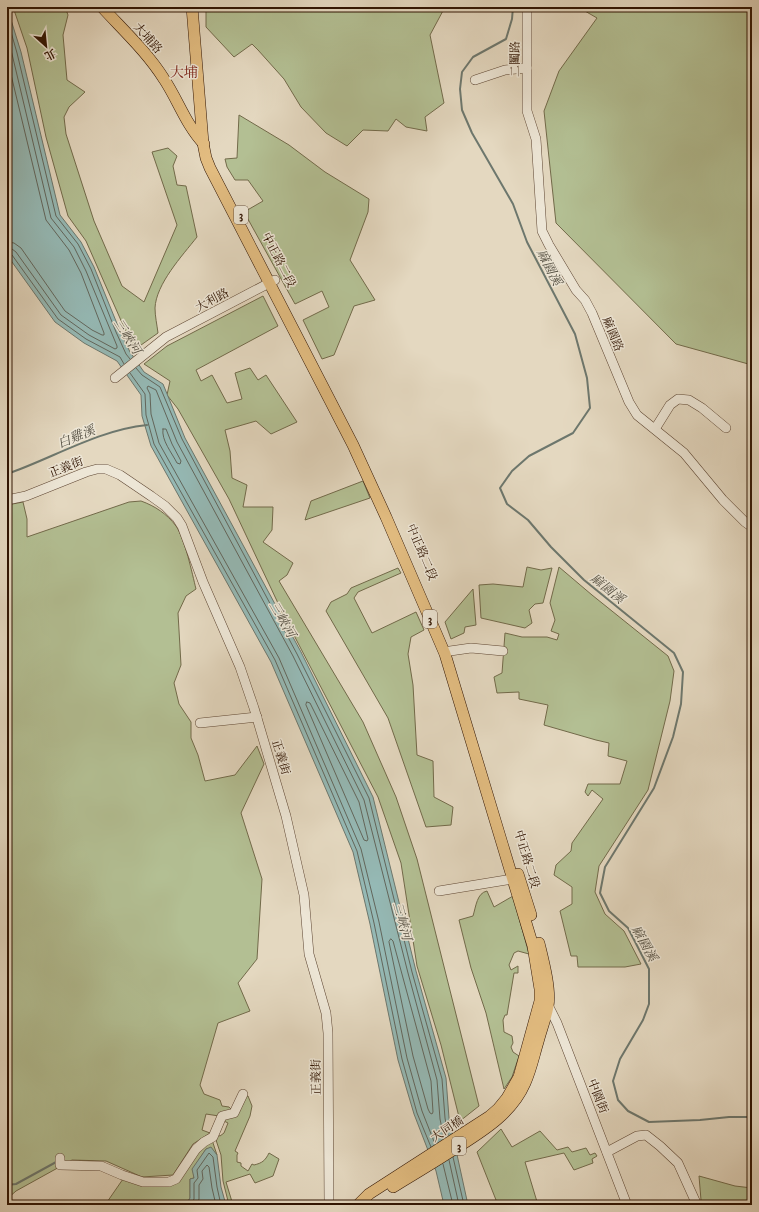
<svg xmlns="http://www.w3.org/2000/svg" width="759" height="1212" viewBox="0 0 759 1212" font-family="'IM FELL DW Pica','Noto Serif TC',serif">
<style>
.green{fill:#b3bf93;stroke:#726a4a}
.water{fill:#95b9b5;stroke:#6d776d}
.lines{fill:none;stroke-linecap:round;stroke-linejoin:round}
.shore{stroke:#62665c;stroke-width:1}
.stream{stroke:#6d776d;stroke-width:2}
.minor-casing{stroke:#5d4532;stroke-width:10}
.major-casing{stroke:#301402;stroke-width:12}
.minor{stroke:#ede6d6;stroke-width:9}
.major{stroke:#e2bc80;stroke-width:11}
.labels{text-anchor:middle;stroke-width:3;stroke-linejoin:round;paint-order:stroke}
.shield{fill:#ede6d6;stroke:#695342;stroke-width:1}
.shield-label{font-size:11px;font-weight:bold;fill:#301402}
.street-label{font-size:12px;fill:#301402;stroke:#ede6d6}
.water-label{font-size:13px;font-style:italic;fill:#534e41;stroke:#ede6d6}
.quarter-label{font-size:14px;fill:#7a1f14;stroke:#ede6d6}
</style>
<rect width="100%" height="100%" fill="#e4d8c0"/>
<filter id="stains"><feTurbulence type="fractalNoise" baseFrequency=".005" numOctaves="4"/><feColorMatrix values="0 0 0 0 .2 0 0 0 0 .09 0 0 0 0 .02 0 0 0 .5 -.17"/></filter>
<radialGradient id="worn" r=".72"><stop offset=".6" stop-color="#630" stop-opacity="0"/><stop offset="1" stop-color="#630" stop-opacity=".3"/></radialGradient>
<g class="green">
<path d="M 13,7 L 65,7 L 68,15 L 63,35 L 67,80 L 85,92 L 69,107 L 64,117 L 66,134 L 94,221 L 122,286 L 144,302 L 177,225 L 152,152 L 168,148 L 177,156 L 173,166 L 177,185 L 186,186 L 197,237 C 182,256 156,284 155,308 C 155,316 157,325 158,333 L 134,350 L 86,241 L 68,216 L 46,137 L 27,48 Z"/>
<path d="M 210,7 L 445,7 L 430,35 L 444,103 L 425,117 L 427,131 L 406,127 L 396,119 L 388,131 L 363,130 L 347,146 L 326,133 L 301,107 L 284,79 L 258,50 L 252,44 L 234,57 L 206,27 L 206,10 Z"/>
<path d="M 578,7 L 752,7 L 752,365 L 676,344 L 556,223 L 544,111 L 559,71 L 597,18 Z"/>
<path d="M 239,115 L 289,145 L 325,172 L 369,199 L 368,212 L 350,260 L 375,300 L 354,306 L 334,355 L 322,359 L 303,320 L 329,307 L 322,291 L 295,304 L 244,212 L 263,201 L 248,180 L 235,180 L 227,167 L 225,159 L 237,158 Z"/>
<path d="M 263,296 L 278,326 L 196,370 L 201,381 L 212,375 L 227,403 L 242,399 L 235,373 L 250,368 L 258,380 L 266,375 L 297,422 L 271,434 L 256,421 L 225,430 L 230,451 L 232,478 L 247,485 L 243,507 L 273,507 L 272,530 L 263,542 L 293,563 L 287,575 L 279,581 L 363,722 L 396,797 L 417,859 L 479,1106 L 460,1121 L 441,1045 L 417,966 L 401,863 L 378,797 L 285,618 L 229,499 L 178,409 L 167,395 L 170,381 L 144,364 L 167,346 Z"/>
<path d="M 363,481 L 370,498 L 305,520 L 311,501 Z"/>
<path d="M 141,501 C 155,506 167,514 176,526 C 185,539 192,573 196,589 L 186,596 L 178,613 L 181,665 L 174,683 L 179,704 L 191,722 L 191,738 L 198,755 L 205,781 L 235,775 L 257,746 L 264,764 L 241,813 L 262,879 L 257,959 L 238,983 L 250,1011 L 218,1023 L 200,1085 L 204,1094 L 220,1100 L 222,1106 L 229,1107 L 232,1110 L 219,1116 L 206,1114 L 202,1130 L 210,1133 L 193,1144 L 173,1175 L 142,1177 L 106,1161 L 72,1160 L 16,1191 L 7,1199 L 7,505 L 23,502 L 27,519 L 27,537 L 129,502 Z"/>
<path d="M 527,567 L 541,570 L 552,568 L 543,603 L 535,604 L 529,610 L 532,623 L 525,628 L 481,618 L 479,585 L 493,584 L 523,587 Z"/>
<path d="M 559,567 L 592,595 L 668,656 L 674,671 L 670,701 L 648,790 L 599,866 L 595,892 L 605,914 L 624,931 L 641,964 L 625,967 L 578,967 L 577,956 L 571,956 L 560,911 L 572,904 L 572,887 L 554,875 L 556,865 L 571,851 L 572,843 L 603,799 L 592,790 L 588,796 L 585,792 L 588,784 L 620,784 L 627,761 L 608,756 L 609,743 L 596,740 L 544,725 L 548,705 L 519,699 L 519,692 L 497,693 L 494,677 L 502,673 L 505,633 L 522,637 L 547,637 L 557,640 L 559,634 L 551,631 L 555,620 L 550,603 Z"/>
<path d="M 398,568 L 401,573 L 358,592 L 354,598 L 372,633 L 416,612 L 424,630 L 411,637 L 408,654 L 413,685 L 417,755 L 433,761 L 434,797 L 453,807 L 451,825 L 426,827 L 388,718 L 326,611 L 331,602 L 347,594 L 351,588 Z"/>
<path d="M 473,589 L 476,625 L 465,627 L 464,633 L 451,639 L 445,622 Z"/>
<path d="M 487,891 L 494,907 L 513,896 L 529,954 L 518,951 L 514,953 L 509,965 L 511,970 L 518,966 L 518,973 L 514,973 L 507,1015 L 505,1015 L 503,1020 L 504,1032 L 512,1036 L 513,1043 L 511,1047 L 513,1052 L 519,1056 L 512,1077 L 504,1089 L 486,1013 L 471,968 L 459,920 L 473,916 C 476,906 477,893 487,891 Z"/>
<path d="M 243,1096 L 248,1096 L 252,1106 L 250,1116 L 235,1151 L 238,1153 L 237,1155 L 237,1162 L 241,1163 L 241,1166 L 248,1171 L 252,1164 L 254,1165 C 262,1163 265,1161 269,1153 L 279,1159 L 273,1176 L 255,1183 L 250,1174 L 226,1182 L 233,1205 L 229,1205 L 223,1181 L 221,1155 L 215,1137 L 216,1134 L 220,1136 L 224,1133 L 228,1123 L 222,1120 L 235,1113 Z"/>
<path d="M 501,1129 L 512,1147 L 540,1131 L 557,1150 L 568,1147 L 572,1152 L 586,1148 L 590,1155 L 595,1153 L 597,1156 L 592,1159 L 593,1163 L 574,1170 L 564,1153 L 525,1162 L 538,1205 L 498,1205 L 477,1152 Z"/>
<path d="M 212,1140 L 217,1155 L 211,1148 L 206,1149 L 193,1169 L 194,1178 L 190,1179 L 190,1198 L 186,1205 L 105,1205 L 123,1179 L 169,1186 L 198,1150 Z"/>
<path d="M 699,1176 L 735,1186 L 752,1188 L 752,1205 L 703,1205 L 701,1200 Z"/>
</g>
<g class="water">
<path d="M 7,7 L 21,52 L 60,215 L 81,242 L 94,267 L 120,331 L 130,352 L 144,372 L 163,384 L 185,438 L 301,652 L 373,797 L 416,971 L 446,1078 L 449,1118 L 468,1205 L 444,1205 L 436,1171 L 414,1114 L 398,1060 L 370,924 L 353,852 L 271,662 L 151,446 L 142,416 L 141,395 L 117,361 L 84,343 L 55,322 L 7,255 Z"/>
<path d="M 211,1147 L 217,1155 L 221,1187 L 226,1205 L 186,1205 L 190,1198 L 190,1179 L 194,1178 L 192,1169 L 206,1149 Z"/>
</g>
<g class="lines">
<g class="shore">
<path d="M 7,18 L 17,53 L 56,216 L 78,244 L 91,269 L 116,332 L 126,354 L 130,359"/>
<path d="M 7,36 L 12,54 L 51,218 L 74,247 L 86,271 L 117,346 L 117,348 L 115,349 L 89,335 L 61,315 L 16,252 L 12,249 L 7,248"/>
<path d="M 7,58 L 46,220 L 69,250 L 81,273 L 104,333 L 104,335 L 102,335 L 92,330 L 65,311 L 21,248 L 14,243 L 7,242"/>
<path d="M 7,253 L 12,255 L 58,319 L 86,339 L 120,357 L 124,364"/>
<path d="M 136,368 L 142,375 L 160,387 L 182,439 L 297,654 L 369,798 L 412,972 L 442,1079 L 445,1118 L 448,1135"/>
<path d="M 130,373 L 145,394 L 146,415 L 154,444 L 275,660 L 357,851 L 374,923 L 402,1059 L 417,1113 L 431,1147"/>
<path d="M 163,429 L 166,429 L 172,444 L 181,461 L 180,464 L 177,463 C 172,453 161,440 163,429 Z"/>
<path d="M 307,702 L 310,703 L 359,802 L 368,839 L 367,841 L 364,840 L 306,705 Z"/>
<path d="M 391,939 L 393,941 L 431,1081 L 433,1112 L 432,1114 L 430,1113 L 428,1109 L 413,1056 L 389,942 Z"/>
<path d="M 435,1144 L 422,1111 L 407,1058 L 379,922 L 361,849 L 279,658 L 159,443 L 151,414 L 150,394 L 147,388 L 148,386 L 156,390 L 177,442 L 293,656 L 364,800 L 408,973 L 437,1080 L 440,1119 L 444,1138"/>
<path d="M 453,1157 L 464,1205"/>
<path d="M 449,1160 L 459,1205"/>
<path d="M 443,1164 L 453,1205"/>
<path d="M 191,1205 L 194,1199 L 194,1183 L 198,1178 L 197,1170 L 209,1153 L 213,1157 L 217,1187 L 221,1205"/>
<path d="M 197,1205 L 199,1199 L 199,1185 L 203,1179 L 202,1171 L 207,1165 L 209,1167 L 212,1188 L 216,1205"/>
</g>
<g class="stream">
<path d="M 513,7 L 512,19 L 506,39 L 473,57 L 462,72 L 460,89 L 462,110 L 472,133 L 513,204 L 527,242 L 575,334 L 587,378 L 590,408 L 573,433 L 529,456 L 512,471 L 500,488 L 507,504 L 528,520 L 551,547 L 584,580 L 674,653 L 683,672 L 681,704 L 673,737 L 654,788 L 605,867 L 600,893 L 609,911 L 628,928 L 649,969 L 649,1004 L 643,1020 L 620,1059 L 613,1081 L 618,1100 L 628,1111 L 649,1122 L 700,1120 L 729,1117 L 752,1117"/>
<path d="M 7,474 C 53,458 98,430 147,425"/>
<path d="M 7,1185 L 16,1184 L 58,1161"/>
</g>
<g class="minor-casing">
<g id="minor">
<path d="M 527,7 L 527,111 L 536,139 L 542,231 L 549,245 L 576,290 L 585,300 L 592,313 L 629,402 L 637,415 L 684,453 L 723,500 L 745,522 L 752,527"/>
<path d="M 475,80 L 505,70 L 527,68"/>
<path d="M 115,378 L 166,337 L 275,280"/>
<path d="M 655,429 L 670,405 L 678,399 L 689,400 L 702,408 L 726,428"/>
<path d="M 7,500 L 26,496 L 86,472 L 97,469 L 106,469 L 120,475 L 151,496 L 165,506 L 177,518 L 182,526 L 203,582 L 240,667 L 254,708 L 286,816 L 304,895 L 309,954 L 326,1013 L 328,1033 L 329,1205"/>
<path d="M 450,651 L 471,648 L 503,651"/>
<path d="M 200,723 L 257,717"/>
<path d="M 439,891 L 512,879"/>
<path d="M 545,1004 L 548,1005 L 557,1023 L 627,1205"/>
<path d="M 607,1152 L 637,1136 L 646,1135 L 660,1146 L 678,1163 L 697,1205"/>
<path d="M 60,1158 L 60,1165 L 101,1166 L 122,1175 L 143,1182 L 169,1182 L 176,1179 L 196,1149 L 204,1142 L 213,1137 L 222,1116 L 234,1113 L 243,1094"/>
</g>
</g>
<g class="major-casing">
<g id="major">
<path d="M 102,7 C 123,30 147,52 164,79 C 178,100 186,125 204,144"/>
<path d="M 192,7 L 203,143 L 206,158 L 210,168 L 353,445 L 386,517 L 445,654 L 533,946 L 540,989 L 540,1001 L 519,1077 L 507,1098 L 498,1109 L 490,1116 L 369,1194 L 358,1205"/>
<path d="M 518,874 L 531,915"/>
<path d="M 393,1187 C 413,1175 433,1163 453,1150 C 481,1132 511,1115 525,1083 C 531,1070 534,1055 538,1042 C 541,1030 546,1018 548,1006 C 551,989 543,960 539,943"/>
</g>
</g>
<use href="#minor" class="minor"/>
<use href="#major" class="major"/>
</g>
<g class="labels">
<g class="shield">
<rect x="234" y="206" width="14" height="18" rx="3"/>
<rect x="423" y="610" width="14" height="18" rx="3"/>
<rect x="452" y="1137" width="14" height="18" rx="3"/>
</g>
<g class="shield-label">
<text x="241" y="219">3</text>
<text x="430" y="623">3</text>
<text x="459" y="1150">3</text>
</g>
<g class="street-label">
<text transform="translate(148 38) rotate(48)" y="4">大埔路</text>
<text transform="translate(515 59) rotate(-90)" y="4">二鬮路</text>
<text transform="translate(279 260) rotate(63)" y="4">中正路二段</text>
<text transform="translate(212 300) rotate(-28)" y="4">大利路</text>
<text transform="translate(613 334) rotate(68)" y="4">麻園路</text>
<text transform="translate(66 467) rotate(-21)" y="4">正義街</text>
<text transform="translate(422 552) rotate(67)" y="4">中正路二段</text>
<text transform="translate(281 757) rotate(73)" y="4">正義街</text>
<text transform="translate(527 859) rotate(73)" y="4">中正路二段</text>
<text transform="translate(316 1077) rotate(-91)" y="4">正義街</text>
<text transform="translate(598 1096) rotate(69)" y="4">中園街</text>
<text transform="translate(447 1129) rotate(-33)" y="4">大同橋</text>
</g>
<g class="water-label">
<text transform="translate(550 267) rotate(63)" y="5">麻園溪</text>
<text transform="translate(128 336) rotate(57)" y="5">三峽河</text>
<text transform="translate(76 436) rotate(-22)" y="5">白雞溪</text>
<text transform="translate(608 588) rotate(39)" y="5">麻園溪</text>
<text transform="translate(283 619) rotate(60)" y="5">三峽河</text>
<text transform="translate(403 921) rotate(75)" y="5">三峽河</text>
<text transform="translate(645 943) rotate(61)" y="5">麻園溪</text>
</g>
<g class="quarter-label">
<text x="184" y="77">大埔</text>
</g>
</g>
<rect width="759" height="1212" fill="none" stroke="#e4d8c0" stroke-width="24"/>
<rect x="8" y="8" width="743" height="1196" fill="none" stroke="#301402" stroke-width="2"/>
<rect x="12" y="12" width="735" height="1188" fill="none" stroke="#301402"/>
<g transform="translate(46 46) rotate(153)" stroke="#ede6d6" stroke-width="3" paint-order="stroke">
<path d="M0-3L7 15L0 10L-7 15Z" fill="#301402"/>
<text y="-6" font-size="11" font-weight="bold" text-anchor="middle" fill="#301402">北</text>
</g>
<rect width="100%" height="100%" filter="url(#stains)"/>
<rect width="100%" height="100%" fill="url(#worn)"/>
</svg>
